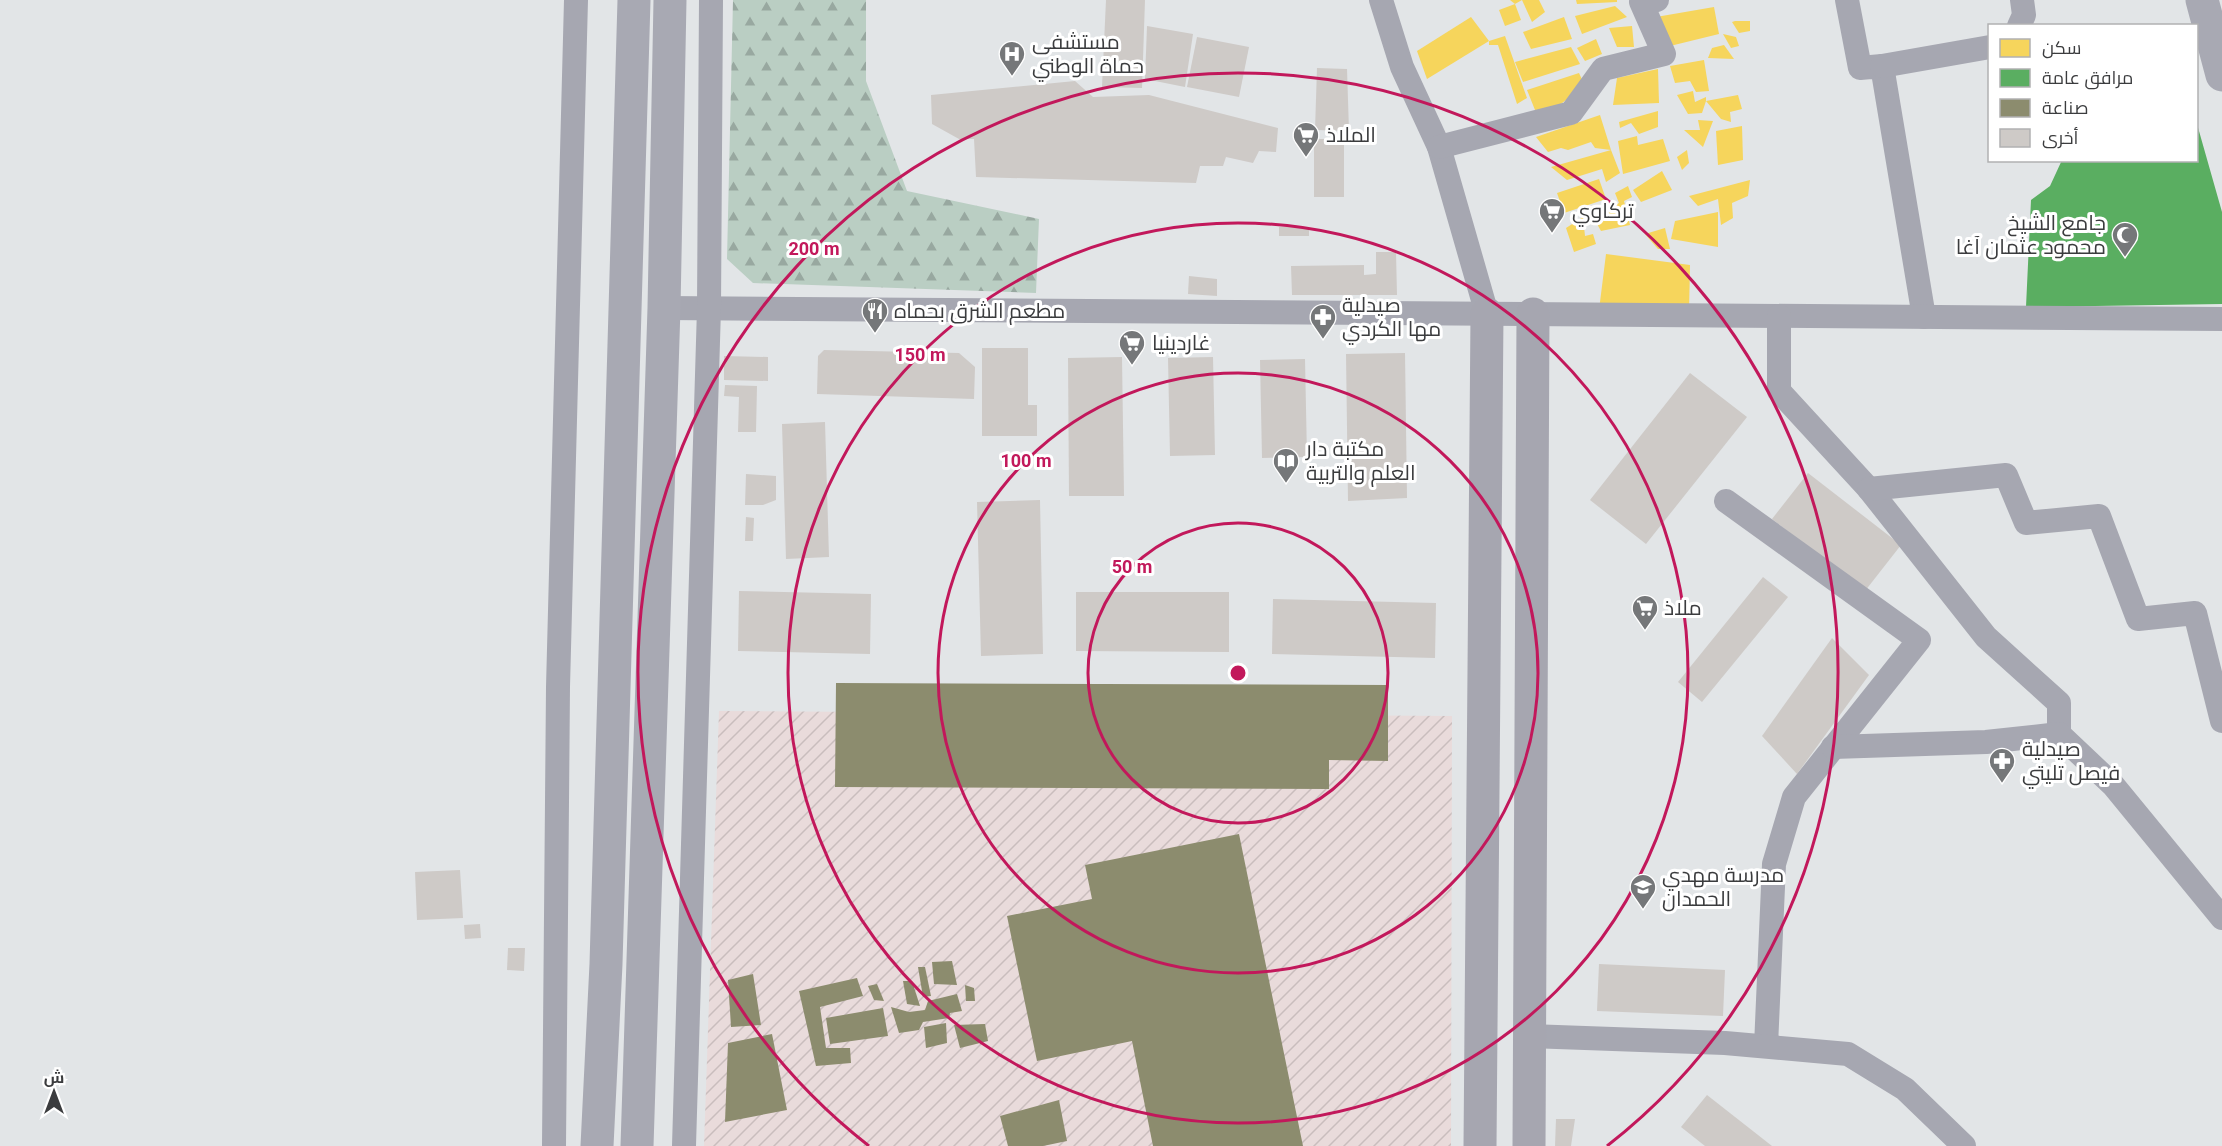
<svg xmlns="http://www.w3.org/2000/svg" width="2222" height="1146" viewBox="0 0 2222 1146" font-family="Roboto,Cairo,sans-serif">
<style>
.industrial{fill:url(#industrial-furrows)}
.forest{fill:url(#forest-firs)}
.homes{fill:#f6d55c}
.public{fill:#5aae61}
.industry{fill:#8c8c6e}
.building{fill:#cecac7}
.lines{fill:none;stroke-linecap:round;stroke-linejoin:round}
.minor{stroke:#a6a7b1;stroke-width:24}
.secondary{stroke:#a6a6b0;stroke-width:33}
.primary{stroke:#a8a9b3;stroke-width:33}
.ring{fill:none;stroke:#c2185b;stroke-width:3}
.labels{text-anchor:middle;stroke-width:6;stroke-linejoin:round;paint-order:stroke}
.poi-label{font-size:21px;fill:#3b3c3e;stroke:#fff;text-anchor:start}
.centre{fill:#c2185b;stroke:#fff;stroke-width:3}
.ring-label{font-size:18px;text-anchor:middle;font-weight:bold;fill:#c2185b;stroke:#fff;stroke-width:6;stroke-linejoin:round;paint-order:stroke}
</style>
<defs>
<pattern id="industrial-furrows" width="10" height="10" patternUnits="userSpaceOnUse" patternTransform="scale(1.5)"><rect width="10" height="10" fill="#e9dbdb"/><path d="M-1 1l2-2M0 10L10 0M9 11l2-2" fill="none" stroke="#c9bdbd"/></pattern>
<pattern id="forest-firs" width="22" height="20" patternUnits="userSpaceOnUse" patternTransform="scale(1.5)"><rect width="22" height="20" fill="#bacec3"/><path d="M5 1l3.5 6h-7zM16 11l3.5 6h-7z" fill="#98a8a0"/></pattern>
</defs>
<rect width="100%" height="100%" fill="#e2e5e7"/>
<path class="industrial" d="M 719,711 L 1452,716 L 1451,1146 L 704,1146 Z"/>
<path class="forest" d="M 733,0 L 866,0 L 866,81 L 907,191 L 1039,219 L 1036,293 L 753,283 L 727,259 Z"/>
<g class="homes">
<path d="M 1510,0 L 1539,0 L 1545,12 L 1532,22 L 1522,0 L 1515,4 Z"/>
<path d="M 1576,0 L 1617,0 L 1617,2 L 1577,4 Z"/>
<path d="M 1515,4 L 1521,20 L 1505,26 L 1499,10 Z"/>
<path d="M 1615,6 L 1627,17 L 1582,34 L 1575,16 Z"/>
<path d="M 1714,7 L 1719,34 L 1666,47 L 1656,17 Z"/>
<path d="M 1471,17 L 1489,41 L 1427,79 L 1417,51 Z"/>
<path d="M 1564,17 L 1572,39 L 1531,49 L 1523,32 Z"/>
<path d="M 1735,21 L 1750,21 L 1750,31 L 1739,33 L 1732,22 Z"/>
<path d="M 1632,26 L 1634,47 L 1617,47 L 1609,28 Z"/>
<path d="M 1723,34 L 1736,37 L 1739,46 L 1731,48 Z"/>
<path d="M 1505,36 L 1527,98 L 1517,104 L 1498,45 L 1489,45 L 1489,41 Z"/>
<path d="M 1596,39 L 1602,54 L 1585,61 L 1577,48 Z"/>
<path d="M 1724,45 L 1734,59 L 1708,58 L 1712,48 Z"/>
<path d="M 1571,47 L 1580,64 L 1523,82 L 1515,62 Z"/>
<path d="M 1704,60 L 1709,91 L 1696,92 L 1690,81 L 1675,83 L 1670,66 Z"/>
<path d="M 1658,69 L 1659,103 L 1613,105 L 1617,78 Z"/>
<path d="M 1579,73 L 1585,86 L 1539,120 L 1527,90 Z"/>
<path d="M 1693,91 L 1695,102 L 1706,97 L 1706,101 L 1738,95 L 1742,109 L 1730,112 L 1731,122 L 1721,119 L 1706,101 L 1702,113 L 1688,114 L 1677,95 Z"/>
<path d="M 1658,111 L 1658,127 L 1639,134 L 1631,123 L 1620,128 L 1619,122 Z"/>
<path d="M 1600,115 L 1611,150 L 1595,148 L 1591,142 L 1568,150 L 1561,148 L 1548,152 L 1536,137 Z"/>
<path d="M 1698,120 L 1713,121 L 1703,147 L 1684,130 L 1700,130 Z"/>
<path d="M 1742,126 L 1743,160 L 1718,165 L 1716,131 Z"/>
<path d="M 1637,136 L 1638,145 L 1663,139 L 1670,161 L 1623,174 L 1618,141 Z"/>
<path d="M 1611,150 L 1620,173 L 1606,182 L 1602,169 L 1567,180 L 1551,167 Z"/>
<path d="M 1687,150 L 1689,163 L 1682,170 L 1677,157 Z"/>
<path d="M 1662,171 L 1672,190 L 1641,202 L 1633,190 Z"/>
<path d="M 1599,179 L 1606,199 L 1564,213 L 1557,193 Z"/>
<path d="M 1750,180 L 1748,196 L 1732,203 L 1733,218 L 1721,225 L 1718,199 L 1698,206 L 1689,196 Z"/>
<path d="M 1628,186 L 1632,197 L 1624,201 L 1630,225 L 1601,231 L 1592,215 L 1619,203 L 1615,193 Z"/>
<path d="M 1718,212 L 1718,247 L 1671,239 L 1675,221 Z"/>
<path d="M 1583,217 L 1585,236 L 1593,234 L 1596,244 L 1574,252 L 1566,228 Z"/>
<path d="M 1665,228 L 1670,249 L 1658,249 L 1645,234 Z"/>
<path d="M 1606,254 L 1690,265 L 1689,312 L 1599,310 Z"/>
</g>
<path class="public" d="M 2197,124 L 2222,212 L 2222,304 L 2026,307 L 2031,200 L 2050,186 L 2062,160 L 2196,160 Z"/>
<g class="industry">
<path d="M 836,683 L 1388,685 L 1388,761 L 1329,760 L 1329,789 L 835,787 Z"/>
<path d="M 1239,834 L 1303,1146 L 1153,1146 L 1132,1041 L 1037,1061 L 1007,916 L 1092,899 L 1085,865 Z"/>
<path d="M 952,961 L 957,985 L 934,984 L 932,962 Z"/>
<path d="M 918,967 L 925,967 L 931,996 L 923,997 Z"/>
<path d="M 753,974 L 761,1025 L 731,1027 L 728,980 Z"/>
<path d="M 857,978 L 863,996 L 820,1007 L 826,1048 L 850,1048 L 851,1063 L 816,1066 L 799,991 Z"/>
<path d="M 903,981 L 912,981 L 920,1006 L 907,1004 Z"/>
<path d="M 877,984 L 884,1001 L 874,1000 L 868,986 Z"/>
<path d="M 965,985 L 974,988 L 975,1001 L 966,1001 Z"/>
<path d="M 957,994 L 962,1011 L 950,1013 L 949,1018 L 923,1022 L 919,1030 L 899,1033 L 891,1007 L 909,1012 L 925,1010 L 928,1001 Z"/>
<path d="M 883,1008 L 888,1036 L 830,1044 L 826,1018 Z"/>
<path d="M 946,1023 L 947,1043 L 926,1048 L 924,1027 Z"/>
<path d="M 985,1024 L 988,1041 L 960,1048 L 954,1025 Z"/>
<path d="M 772,1034 L 787,1110 L 725,1122 L 728,1043 Z"/>
<path d="M 1059,1100 L 1067,1141 L 1043,1146 L 1008,1146 L 1000,1116 Z"/>
</g>
<g class="building">
<path d="M 1106,0 L 1145,0 L 1142,88 L 1102,87 Z"/>
<path d="M 1147,26 L 1193,34 L 1185,87 L 1145,79 Z"/>
<path d="M 1197,37 L 1249,47 L 1239,97 L 1187,87 Z"/>
<path d="M 1317,68 L 1347,69 L 1349,131 L 1315,130 Z"/>
<path d="M 1075,81 L 1093,97 L 1149,95 L 1278,128 L 1276,152 L 1259,151 L 1253,163 L 1226,157 L 1223,166 L 1200,166 L 1196,183 L 976,177 L 974,139 L 959,139 L 932,124 L 931,95 Z"/>
<rect x="1314" y="139" width="30" height="58"/>
<rect x="1279" y="227" width="30" height="9"/>
<path d="M 1376,252 L 1396,252 L 1397,295 L 1292,295 L 1291,266 L 1364,265 L 1364,275 L 1376,274 Z"/>
<path d="M 1189,276 L 1217,279 L 1217,296 L 1188,294 Z"/>
<path d="M 982,348 L 1028,348 L 1028,405 L 1037,405 L 1037,436 L 982,436 Z"/>
<path d="M 824,350 L 959,353 L 975,367 L 974,399 L 817,394 L 818,356 Z"/>
<path d="M 1405,353 L 1407,498 L 1348,501 L 1346,354 Z"/>
<path d="M 724,356 L 768,357 L 768,381 L 724,380 Z"/>
<path d="M 1122,357 L 1124,496 L 1069,496 L 1068,358 Z"/>
<path d="M 1213,357 L 1215,455 L 1170,456 L 1168,358 Z"/>
<path d="M 1305,359 L 1307,457 L 1262,458 L 1260,360 Z"/>
<path d="M 1690,373 L 1747,417 L 1646,544 L 1590,500 Z"/>
<path d="M 725,385 L 757,386 L 756,432 L 738,432 L 739,397 L 724,396 Z"/>
<path d="M 825,422 L 829,557 L 786,559 L 782,424 Z"/>
<path d="M 1808,473 L 1901,545 L 1865,591 L 1772,519 Z"/>
<path d="M 746,474 L 776,476 L 776,500 L 763,505 L 745,505 Z"/>
<path d="M 1040,500 L 1043,654 L 981,656 L 977,502 Z"/>
<path d="M 746,517 L 754,518 L 753,541 L 745,541 Z"/>
<path d="M 1763,577 L 1788,597 L 1702,702 L 1678,682 Z"/>
<path d="M 739,591 L 871,594 L 870,654 L 738,651 Z"/>
<path d="M 1076,592 L 1229,592 L 1229,652 L 1076,651 Z"/>
<path d="M 1273,599 L 1436,603 L 1435,658 L 1272,654 Z"/>
<path d="M 1832,638 L 1869,675 L 1797,774 L 1762,736 Z"/>
<path d="M 460,870 L 463,918 L 417,920 L 415,872 Z"/>
<path d="M 480,924 L 481,938 L 465,939 L 464,925 Z"/>
<path d="M 508,948 L 525,948 L 524,971 L 507,970 Z"/>
<path d="M 1599,964 L 1725,970 L 1723,1016 L 1597,1011 Z"/>
<path d="M 1707,1095 L 1772,1146 L 1705,1146 L 1681,1127 Z"/>
<path d="M 1556,1119 L 1575,1119 L 1571,1146 L 1555,1146 Z"/>
</g>
<g class="lines">
<g class="minor">
<path d="M 1381,0 L 1402,67 L 1439,147 L 1487,314"/>
<path d="M 1847,0 L 1860,68 L 1882,66 L 1924,317"/>
<path d="M 2019,26 L 2024,15 L 2022,0"/>
<path d="M 1882,66 L 1990,47"/>
<path d="M 1439,147 L 1571,113 L 1603,69 L 1664,54 L 1641,2 L 1657,0"/>
<path d="M 664,308 L 2222,319"/>
<path d="M 1779,316 L 1779,391 L 1869,489 L 1986,637 L 2059,703 L 2059,734"/>
<path d="M 1869,489 L 2006,475 L 2026,523 L 2099,516 L 2138,619 L 2195,613 L 2222,721"/>
<path d="M 1726,501 L 1919,640 L 1794,797 L 1774,864 L 1766,1046"/>
<path d="M 1833,747 L 1986,742 L 2059,734 L 2113,785 L 2222,918"/>
<path d="M 1529,1036 L 1725,1043 L 1848,1054 L 1905,1089 L 1964,1146"/>
<path d="M 554,1146 L 558,687 L 576,0"/>
<path d="M 684,1146 L 709,308 L 711,0"/>
</g>
<g class="secondary">
<path d="M 1480,1146 L 1487,314"/>
<path d="M 1529,1146 L 1533,314"/>
</g>
<g class="primary">
<path d="M 2202,0 L 2222,75"/>
<path d="M 597,1146 L 606,964 L 634,0"/>
<path d="M 637,1146 L 664,308 L 670,0"/>
</g>
</g>
<g class="ring">
<circle cx="1238" cy="673" r="150"/>
<circle cx="1238" cy="673" r="300"/>
<circle cx="1238" cy="673" r="450"/>
<path d="M869 1146A600 600 0 1 1 1607 1146"/>
</g>
<defs>
<g id="hospital-pin" transform="scale(1.35)"><path d="M0 17L-7.5 6A9.5 9.5 0 1 1 7.5 6Z" fill="#757779" stroke="#fff"/><path d="M-5-5h3v3.5h4V-5h3V5h-3V1.5h-4V5h-3Z" fill="#fff"/></g>
<g id="supermarket-pin" transform="scale(1.35)"><path d="M0 17L-7.5 6A9.5 9.5 0 1 1 7.5 6Z" fill="#757779" stroke="#fff"/><path d="M-6-5.5h2.5l.6 2H6L4.5 2H-2.5L-4.4-4H-6ZM-1.5 3.2a1.3 1.3 0 1 0 .1 0ZM3 3.2a1.3 1.3 0 1 0 .1 0Z" fill="#fff"/></g>
<g id="mosque-pin" transform="scale(1.35)"><path d="M0 17L-7.5 6A9.5 9.5 0 1 1 7.5 6Z" fill="#757779" stroke="#fff"/><path d="M3.5-4.9A6 6 0 1 0 3.5 4.9A5 5 0 1 1 3.5-4.9Z" fill="#fff"/></g>
<g id="restaurant-pin" transform="scale(1.35)"><path d="M0 17L-7.5 6A9.5 9.5 0 1 1 7.5 6Z" fill="#757779" stroke="#fff"/><path d="M-5-6h1v4h1v-4h1v4h1v-4h1v5L-1.5 .5V6h-2V.5L-5-1ZM5-6V6H3V1.5H1.5Q1.5-4 5-6Z" fill="#fff"/></g>
<g id="pharmacy-pin" transform="scale(1.35)"><path d="M0 17L-7.5 6A9.5 9.5 0 1 1 7.5 6Z" fill="#757779" stroke="#fff"/><path d="M-2-6h4v4h4v4h-4v4h-4v-4h-4v-4h4Z" fill="#fff"/></g>
<g id="library-pin" transform="scale(1.35)"><path d="M0 17L-7.5 6A9.5 9.5 0 1 1 7.5 6Z" fill="#757779" stroke="#fff"/><path d="M-6-4Q-3-5.5-.7-3.5V5Q-3 3-6 4ZM6-4Q3-5.5 .7-3.5V5Q3 3 6 4Z" fill="#fff"/></g>
<g id="school-pin" transform="scale(1.35)"><path d="M0 17L-7.5 6A9.5 9.5 0 1 1 7.5 6Z" fill="#757779" stroke="#fff"/><path d="M0-5L7-2L0 1L-7-2ZM-4 1L0 2.5L4 1V4Q0 6-4 4Z" fill="#fff"/></g>
</defs>
<g fill-rule="evenodd">
<use href="#hospital-pin" x="1012" y="54"/>
<use href="#supermarket-pin" x="1306" y="135"/>
<use href="#supermarket-pin" x="1552" y="211"/>
<use href="#mosque-pin" x="2125" y="235"/>
<use href="#restaurant-pin" x="875" y="311"/>
<use href="#pharmacy-pin" x="1323" y="317"/>
<use href="#supermarket-pin" x="1132" y="343"/>
<use href="#library-pin" x="1286" y="461"/>
<use href="#supermarket-pin" x="1645" y="608"/>
<use href="#pharmacy-pin" x="2002" y="761"/>
<use href="#school-pin" x="1643" y="887"/>
</g>
<g class="labels">
<g class="poi-label">
<text x="1032" y="49">مستشفى<tspan x="1032" dy="24">حماة الوطني</tspan></text>
<text x="1326" y="142">الملاذ</text>
<text x="1572" y="218">تركاوي</text>
<text x="2106" y="230" text-anchor="end">جامع الشيخ<tspan x="2106" dy="24">محمود عثمان آغا</tspan></text>
<text x="1342" y="312">صيدلية<tspan x="1342" dy="24">مها الكردي</tspan></text>
<text x="894" y="318">مطعم الشرق بحماه</text>
<text x="1152" y="350">غاردينيا</text>
<text x="1306" y="456">مكتبة دار<tspan x="1306" dy="24">العلم والتربية</tspan></text>
<text x="1664" y="615">ملاذ</text>
<text x="2022" y="756">صيدلية<tspan x="2022" dy="24">فيصل تليتي</tspan></text>
<text x="1662" y="882">مدرسة مهدي<tspan x="1662" dy="24">الحمدان</tspan></text>
</g>
</g>
<circle cx="1238" cy="673" r="9" class="centre"/>
<g class="ring-label">
<text x="814" y="255">200 m</text>
<text x="920" y="361">150 m</text>
<text x="1026" y="467">100 m</text>
<text x="1132" y="573">50 m</text>
</g>
<rect x="1988" y="24" width="210" height="138" fill="#ffffff" stroke="#b1b1b2" stroke-width="1.5"/>
<rect x="2000" y="39" width="30" height="18" fill="#f6d55c" stroke="#b1b1b2" stroke-width="1.5"/>
<text x="2042" y="54" font-size="18" fill="#3b3c3e">سكن</text>
<rect x="2000" y="69" width="30" height="18" fill="#5aae61" stroke="#b1b1b2" stroke-width="1.5"/>
<text x="2042" y="84" font-size="18" fill="#3b3c3e">مرافق عامة</text>
<rect x="2000" y="99" width="30" height="18" fill="#8c8c6e" stroke="#b1b1b2" stroke-width="1.5"/>
<text x="2042" y="114" font-size="18" fill="#3b3c3e">صناعة</text>
<rect x="2000" y="129" width="30" height="18" fill="#cecac7" stroke="#b1b1b2" stroke-width="1.5"/>
<text x="2042" y="144" font-size="18" fill="#3b3c3e">أخرى</text>
<g transform="translate(54 1092)" stroke="#ffffff" stroke-width="4.5" paint-order="stroke">
<path d="M0-4.5L10 22L0 15L-10 22Z" fill="#3b3c3e"/>
<text y="-9" font-size="16" font-weight="bold" text-anchor="middle" fill="#3b3c3e">ش</text>
</g>
</svg>
